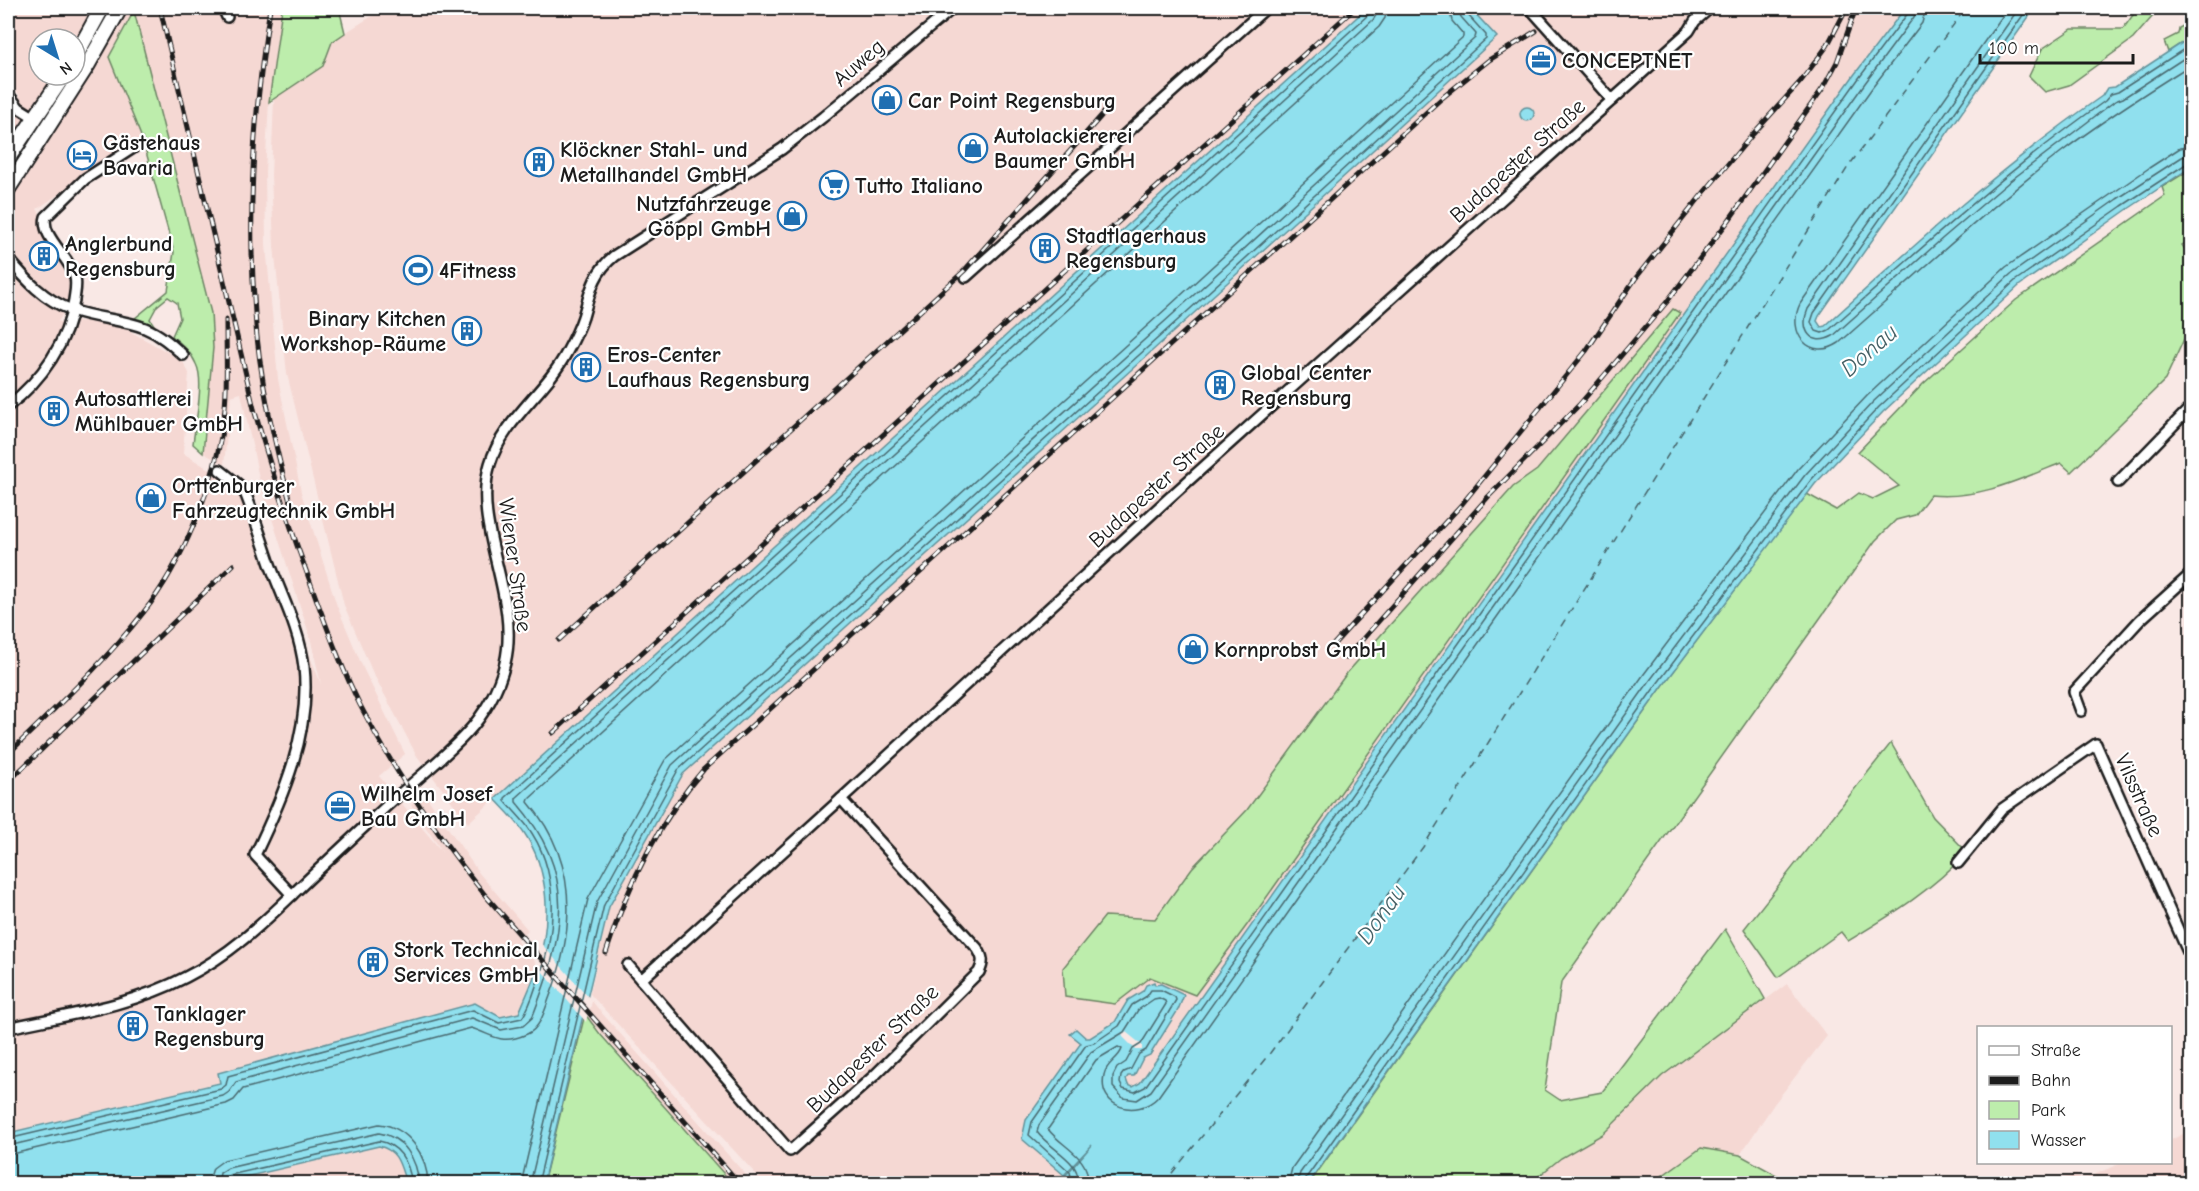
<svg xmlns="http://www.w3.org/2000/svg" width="2199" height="1191" viewBox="0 0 2199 1191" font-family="'Comic Neue',sans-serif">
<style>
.built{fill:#f5d8d3;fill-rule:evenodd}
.green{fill:#bdedac;stroke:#6c8464;stroke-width:1.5}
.water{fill:#90e0ee;stroke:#62929a;stroke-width:1.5}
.pier{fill:#f9e8e5}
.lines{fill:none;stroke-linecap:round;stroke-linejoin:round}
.shore{stroke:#4a6a70;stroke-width:1.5}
.ferry{stroke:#456166;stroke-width:1.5;stroke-dasharray:8 6;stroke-linecap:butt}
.minor-casing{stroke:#1c1c1c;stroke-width:14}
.secondary-casing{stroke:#1c1c1c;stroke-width:18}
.minor{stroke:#fff;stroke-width:9}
.secondary{stroke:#fff;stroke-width:14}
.rail-casing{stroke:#1c1c1c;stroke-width:5}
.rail{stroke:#fff;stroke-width:3;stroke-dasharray:9;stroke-linecap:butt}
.labels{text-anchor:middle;stroke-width:4.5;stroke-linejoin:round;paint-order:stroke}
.poi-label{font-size:22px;font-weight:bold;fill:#1c1c1c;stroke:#fff;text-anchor:start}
.street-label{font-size:22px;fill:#1c1c1c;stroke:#fff}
.water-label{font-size:24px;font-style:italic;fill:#456166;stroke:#fff}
</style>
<rect width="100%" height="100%" fill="#f9e8e5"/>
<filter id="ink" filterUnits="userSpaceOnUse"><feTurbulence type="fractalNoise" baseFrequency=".0167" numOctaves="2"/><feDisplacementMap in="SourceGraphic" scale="12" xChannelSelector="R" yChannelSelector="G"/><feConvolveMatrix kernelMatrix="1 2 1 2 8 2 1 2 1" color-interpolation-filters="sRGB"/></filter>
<g filter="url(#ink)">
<g class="built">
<path d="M 8,8 L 282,8 L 269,102 L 265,172 L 266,245 L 278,379 L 301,492 L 337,606 L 363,668 L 405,754 L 379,776 L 443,853 L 411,805 L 426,796 L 479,873 L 528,930 L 517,941 L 538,965 L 519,1013 L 500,1017 L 475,1004 L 219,1073 L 221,1082 L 8,1133 L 8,106 L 20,96 L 8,79 ZM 134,12 L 211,313 L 213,348 L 203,453 L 224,464 L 231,396 L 241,393 L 259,478 L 310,637 L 321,684 L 244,491 L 183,453 L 189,373 L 182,360 L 122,327 L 85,321 L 58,322 L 82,277 L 37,209 L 142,138 L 109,57 ZM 39,39 L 75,39 L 75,75 L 39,75 Z"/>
<path d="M 385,8 L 1367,8 L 468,823 L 417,756 L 372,671 L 344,605 L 287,374 L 274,246 L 271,175 L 274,99 L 323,66 L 332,41 Z"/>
<path d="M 1470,8 L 1905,8 L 1854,75 L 1140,1083 L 1133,1087 L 1128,1085 L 1126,1079 L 1128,1076 L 1134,1076 L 1143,1058 L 1155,985 L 1154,982 L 1128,1001 L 1115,1022 L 1090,1038 L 1070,1034 L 1081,1043 L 1026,1120 L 1093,1145 L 1059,1183 L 764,1183 L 590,994 L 609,907 L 683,774 L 1257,258 L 1496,37 Z"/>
<path d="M 1787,984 L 1827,1036 L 1774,1104 L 1740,1155 L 1700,1148 L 1652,1183 L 1530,1184 L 1561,1158 L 1603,1134 L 1662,1076 Z"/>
<path d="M 592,1001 L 600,1011 L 753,1183 L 732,1183 L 588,1018 Z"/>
<path d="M 2191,1130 L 2191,1183 L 2051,1183 L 2076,1174 L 2080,1181 L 2121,1163 L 2170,1162 L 2171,1140 Z"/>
<path d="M 379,1146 L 388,1149 L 397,1158 L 406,1183 L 219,1184 Z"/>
</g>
<g class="green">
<path d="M 282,8 L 339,8 L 345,33 L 332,42 L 323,66 L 269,102 Z"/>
<path d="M 2138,8 L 2160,8 L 2133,39 L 2069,85 L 2045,92 L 2029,76 L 2042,49 L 2072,29 L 2123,29 Z"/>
<path d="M 134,11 L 211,313 L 213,348 L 203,453 L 193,444 C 195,424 205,381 196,364 C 191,352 182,344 172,336 L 180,318 L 177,303 L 168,297 L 157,306 L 150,319 L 154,325 L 134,319 L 168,291 L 174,252 L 143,141 L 109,57 Z"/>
<path d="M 2191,22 L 2191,37 L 2168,52 L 2164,41 L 2178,34 L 2179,28 Z"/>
<path d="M 2191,169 L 2191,240 L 2182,245 L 2191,258 L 2191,324 L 2165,380 L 2071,472 L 2061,463 C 2019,480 1977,500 1930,495 L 1915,515 L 1896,520 L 1875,541 L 1561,983 L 1545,1090 L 1560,1100 L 1602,1092 L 1725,929 L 1765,999 L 1662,1076 L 1603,1134 L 1561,1158 L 1530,1183 L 1309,1184 L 1662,687 L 1807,494 L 1836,510 L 1859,493 L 1873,499 L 1899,486 L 1858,452 L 1923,384 L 2016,300 L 2165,196 L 2162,187 Z"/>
<path d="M 1673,309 L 1680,313 L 1247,925 L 1195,995 L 1150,977 L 1115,1004 L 1065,997 L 1063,968 L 1105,916 L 1155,919 L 1192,868 L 1247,810 L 1347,673 L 1513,487 L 1537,470 Z"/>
<path d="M 1891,743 L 1933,817 L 1967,852 C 1933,890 1891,915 1848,941 L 1841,932 L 1778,977 L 1744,929 Z"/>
<path d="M 585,1014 L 600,1034 L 732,1183 L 543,1184 Z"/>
<path d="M 1701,1148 L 1740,1155 L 1791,1183 L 1652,1183 Z"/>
</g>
<g class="water">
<path d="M 1367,8 L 1470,8 L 1497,37 L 1182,324 L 683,774 L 609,907 L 543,1183 L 406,1183 C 400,1166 399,1151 379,1146 L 219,1183 L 8,1183 L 8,1133 L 220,1083 L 218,1073 L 475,1003 L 500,1017 L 519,1013 C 525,998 533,982 538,965 C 551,921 550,870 523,831 C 515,819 504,809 495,799 Z"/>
<path d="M 1905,8 L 2035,8 L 1819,316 L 1817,321 L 1821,327 L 1825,326 C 1914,245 2003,165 2102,96 L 2107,88 L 2115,87 L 2191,37 L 2191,167 L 2125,211 L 2020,285 L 1883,412 L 1815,484 L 1662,687 L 1309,1183 L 1059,1183 L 1092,1145 L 1064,1175 L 1022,1139 L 1026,1120 L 1081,1043 L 1070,1034 L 1076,1029 L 1086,1038 L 1090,1038 L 1115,1022 L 1128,1000 L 1143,991 L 1146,985 L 1154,982 L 1155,985 L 1161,984 L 1184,995 L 1178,1010 L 1150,1055 L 1143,1058 L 1134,1076 L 1128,1076 L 1126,1079 L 1128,1085 L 1133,1087 L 1140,1083 L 1710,277 L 1854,75 Z"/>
<circle cx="1527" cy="114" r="7"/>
</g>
<g class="pier">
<path d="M 539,941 L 591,1000 L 586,1022 L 535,963 Z"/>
<path d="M 1122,1032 L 1126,1032 L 1142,1045 L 1142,1050 L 1136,1050 L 1123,1037 Z"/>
</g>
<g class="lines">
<g class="shore">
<path d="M 2008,8 L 1800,304 C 1786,333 1810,362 1839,343 C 1912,279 1983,213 2060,153 C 2102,121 2147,92 2192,64"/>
<path d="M 2019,8 L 1808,309 C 1799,329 1811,348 1833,336 L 1943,238 L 2010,181 L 2115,101 L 2123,98 L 2192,53"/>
<path d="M 2028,8 L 1814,313 L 1811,322 L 1816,331 L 1822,333 L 1829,330 C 1919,250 2007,170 2105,101 L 2111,94 L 2118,92 L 2192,44"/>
<path d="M 8,1139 L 221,1089 L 226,1085 L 228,1076 L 473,1010 L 499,1023 L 522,1018 C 530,1007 534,992 538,980 C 558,931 559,869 527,826 C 520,817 512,809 505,801 L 505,798 L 1368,15 L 1370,8"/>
<path d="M 8,1146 L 223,1096 L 229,1092 L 236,1082 L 472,1018 L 501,1030 L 523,1026 L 532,1018 C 564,936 579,874 516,802 L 516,798 L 1373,20 L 1376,15 L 1378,8"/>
<path d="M 8,1155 L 226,1104 L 234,1100 L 243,1089 L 471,1028 C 494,1035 500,1046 527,1034 C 541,1028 545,1009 550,996 C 576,928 578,860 528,802 L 529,799 L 1379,27 L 1385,18 L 1387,8"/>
<path d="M 208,1184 L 213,1168 L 224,1160 L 379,1124 C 409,1127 427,1155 428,1184"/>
<path d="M 218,1184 L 220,1173 L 228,1168 L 379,1133 C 404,1137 417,1159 419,1184"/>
<path d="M 225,1184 L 226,1178 L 230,1175 L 379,1141 C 400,1145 409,1163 412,1184"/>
<path d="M 521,1184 L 588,899 L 665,760 L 1167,308 L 1463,37 L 1463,34 L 1452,21 L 1449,8"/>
<path d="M 530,1184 L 597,902 L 672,765 L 1173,314 L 1475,38 L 1476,34 L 1461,17 L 1458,8"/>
<path d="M 538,1184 L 604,905 L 678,770 L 1178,320 L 1486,39 L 1486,35 L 1467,14 L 1466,8"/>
<path d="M 1067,1184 L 1071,1177 L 1070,1172 L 1029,1135 L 1032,1122 L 1086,1045 L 1094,1043 L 1119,1026 L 1132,1005 L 1147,996 L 1151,990 L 1161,990 L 1175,997 L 1176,1000 L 1146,1050 L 1139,1054 L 1131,1069 L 1124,1072 L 1121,1076 L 1120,1083 L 1123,1089 L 1135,1092 L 1145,1087 L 1715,281 L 1859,78 L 1908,13 L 1909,8"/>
<path d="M 1077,1184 C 1084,1162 1048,1148 1037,1132 L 1039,1125 L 1091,1052 L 1124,1032 L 1138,1010 L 1154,999 L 1159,998 L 1165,1001 L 1166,1004 L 1141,1044 L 1133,1049 L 1126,1062 L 1117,1068 L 1113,1076 L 1113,1087 L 1123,1098 L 1137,1100 L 1151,1091 L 1721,285 L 1865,83 L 1914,17 L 1917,8"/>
<path d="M 1087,1184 C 1092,1157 1061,1147 1048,1129 L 1096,1060 L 1118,1047 L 1122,1049 C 1119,1059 1106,1063 1104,1075 C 1097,1108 1137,1119 1158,1097 L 1728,290 L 1872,88 L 1922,23 L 1926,8"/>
<path d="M 1288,1184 L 1292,1168 L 1644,674 L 1798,469 L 1867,396 L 2006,267 L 2149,168 L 2180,148 L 2192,146"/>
<path d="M 1297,1184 L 1300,1173 L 1651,679 L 1805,475 L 1873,402 L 2011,274 L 2117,199 L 2182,157 L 2192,155"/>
<path d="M 1305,1184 L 1306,1178 L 1657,684 L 1811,480 L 1879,407 L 2016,280 L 2122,206 L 2186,164 L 2192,163"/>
</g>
<path class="ferry" d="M 1163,1184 L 1270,1053 L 1423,847 L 1848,167 L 1966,8"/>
<g class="minor-casing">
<g id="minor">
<path d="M 223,8 L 227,17"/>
<path d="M 1530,8 L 1612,100"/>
<path d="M 8,94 L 19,108 L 35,118"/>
<path d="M 8,258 C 26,280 44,300 72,310 C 96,319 122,319 145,328 C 160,334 171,344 183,355"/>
<path d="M 966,277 L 1266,8"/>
<path d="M 8,406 C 42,380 68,342 74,300 C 75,292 77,285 75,277 C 70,257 40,236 46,217 L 85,179 L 133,148"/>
<path d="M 220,470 L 239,485 L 246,495 C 255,518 262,541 270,564 C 282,597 300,631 304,667 C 311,733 283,797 255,855 L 292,895"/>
<path d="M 2118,482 L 2192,406"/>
<path d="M 2081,711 L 2074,692 L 2140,620 L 2192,573"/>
<path d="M 1958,863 L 2002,809 L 2096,744 L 2192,961"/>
<path d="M 628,965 L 790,1151 L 875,1075 L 979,972 C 984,962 983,957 977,948 L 841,799 L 1168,499 L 1689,31 L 1695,21 L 1710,8"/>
<path d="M 641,980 L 841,799"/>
<path d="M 8,1028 C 67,1015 131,1006 186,977 C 228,956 260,926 293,894 C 321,867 349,841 377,815 C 406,787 439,763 466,734 C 484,715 499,689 505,663 C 521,597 471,526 490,464 C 503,420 546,392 567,352 C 573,341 579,329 583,317 C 590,293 593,273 614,256 L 782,149 L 823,117 L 953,8"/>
</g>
</g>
<g class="secondary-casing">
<g id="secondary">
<path d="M 75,57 L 102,8"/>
<path d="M 8,158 L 64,75"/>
<path d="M 8,189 L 87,66 L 120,8"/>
</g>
</g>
<use href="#minor" class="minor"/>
<use href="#secondary" class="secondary"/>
<g class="rail-casing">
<g id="rail">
<path d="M 160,8 L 254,409 C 271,469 290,528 312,587 C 326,626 341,667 360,705 C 395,773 438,836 485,895 L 740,1184"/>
<path d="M 270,8 C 254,108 247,211 255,313 C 259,377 274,441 290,502"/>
<path d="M 559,640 L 964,271 L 1110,106"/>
<path d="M 1333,645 L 1462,504 L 1586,351 L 1635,279 L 1701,196 L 1753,134 L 1801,81 L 1827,46 L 1847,8"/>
<path d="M 1346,658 L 1488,497 L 1579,405 L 1666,303 L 1729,220 L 1823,88 L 1837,62 L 1856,8"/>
<path d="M 553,733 L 1355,8"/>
<path d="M 8,754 C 54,709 103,664 143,613 C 182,565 214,485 223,425 C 228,391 226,355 226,320"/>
<path d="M 8,782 L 233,565"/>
<path d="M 606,953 C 627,887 658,822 704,769 L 1442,98 L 1489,60 L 1536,31"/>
</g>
</g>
<use href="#rail" class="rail"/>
</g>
</g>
<defs>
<g id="office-ring" transform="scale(1.5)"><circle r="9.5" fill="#fff" stroke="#1f6fb2" stroke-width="1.5"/><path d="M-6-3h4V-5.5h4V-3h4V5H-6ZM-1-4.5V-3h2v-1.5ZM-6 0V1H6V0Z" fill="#1f6fb2"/></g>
<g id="shop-ring" transform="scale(1.5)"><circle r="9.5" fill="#fff" stroke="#1f6fb2" stroke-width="1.5"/><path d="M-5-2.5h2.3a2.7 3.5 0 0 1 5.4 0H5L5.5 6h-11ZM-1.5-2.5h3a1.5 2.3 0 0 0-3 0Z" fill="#1f6fb2"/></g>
<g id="hotel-ring" transform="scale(1.5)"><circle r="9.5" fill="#fff" stroke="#1f6fb2" stroke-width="1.5"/><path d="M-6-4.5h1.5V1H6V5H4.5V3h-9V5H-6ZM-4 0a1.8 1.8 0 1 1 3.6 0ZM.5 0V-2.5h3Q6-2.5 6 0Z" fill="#1f6fb2"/></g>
<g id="building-ring" transform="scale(1.5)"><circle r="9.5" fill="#fff" stroke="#1f6fb2" stroke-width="1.5"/><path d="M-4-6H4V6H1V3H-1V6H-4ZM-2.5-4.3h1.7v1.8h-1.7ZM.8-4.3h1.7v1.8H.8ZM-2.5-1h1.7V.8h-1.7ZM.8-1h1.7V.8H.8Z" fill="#1f6fb2"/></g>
<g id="supermarket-ring" transform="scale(1.5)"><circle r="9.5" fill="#fff" stroke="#1f6fb2" stroke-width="1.5"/><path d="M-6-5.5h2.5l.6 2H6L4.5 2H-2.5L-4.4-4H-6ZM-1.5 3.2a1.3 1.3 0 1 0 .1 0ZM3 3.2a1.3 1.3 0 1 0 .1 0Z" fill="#1f6fb2"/></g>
<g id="stadium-ring" transform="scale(1.5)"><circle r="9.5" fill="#fff" stroke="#1f6fb2" stroke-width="1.5"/><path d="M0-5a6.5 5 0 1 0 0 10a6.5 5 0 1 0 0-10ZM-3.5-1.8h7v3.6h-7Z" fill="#1f6fb2"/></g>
</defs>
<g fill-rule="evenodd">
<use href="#office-ring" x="1541" y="60"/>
<use href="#shop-ring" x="887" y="100"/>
<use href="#shop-ring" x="973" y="148"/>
<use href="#hotel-ring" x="82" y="155"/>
<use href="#building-ring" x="539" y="162"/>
<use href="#supermarket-ring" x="834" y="185"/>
<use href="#shop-ring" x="792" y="216"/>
<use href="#building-ring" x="1045" y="248"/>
<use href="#building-ring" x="44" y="256"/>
<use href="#stadium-ring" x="418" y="270"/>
<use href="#building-ring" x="467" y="331"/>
<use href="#building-ring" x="586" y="367"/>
<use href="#building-ring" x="1220" y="385"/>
<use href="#building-ring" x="54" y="411"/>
<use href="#shop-ring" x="151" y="498"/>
<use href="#shop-ring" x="1193" y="649"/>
<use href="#office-ring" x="340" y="806"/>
<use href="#building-ring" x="373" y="962"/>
<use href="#building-ring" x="133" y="1026"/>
</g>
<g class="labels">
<g class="poi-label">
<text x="1562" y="68">CONCEPTNET</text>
<text x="908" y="108">Car Point Regensburg</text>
<text x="994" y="143">Autolackiererei<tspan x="994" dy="25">Baumer GmbH</tspan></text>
<text x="103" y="150">Gästehaus<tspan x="103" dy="25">Bavaria</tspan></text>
<text x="560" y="157">Klöckner Stahl- und<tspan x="560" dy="25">Metallhandel GmbH</tspan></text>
<text x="855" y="193">Tutto Italiano</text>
<text x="771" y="211" text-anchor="end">Nutzfahrzeuge<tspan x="771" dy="25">Göppl GmbH</tspan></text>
<text x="1066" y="243">Stadtlagerhaus<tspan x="1066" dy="25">Regensburg</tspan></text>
<text x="65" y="251">Anglerbund<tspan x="65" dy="25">Regensburg</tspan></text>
<text x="439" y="278">4Fitness</text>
<text x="446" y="326" text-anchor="end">Binary Kitchen<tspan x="446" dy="25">Workshop-Räume</tspan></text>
<text x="607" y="362">Eros-Center<tspan x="607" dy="25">Laufhaus Regensburg</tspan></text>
<text x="1241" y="380">Global Center<tspan x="1241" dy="25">Regensburg</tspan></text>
<text x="75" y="406">Autosattlerei<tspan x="75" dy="25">Mühlbauer GmbH</tspan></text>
<text x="172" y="493">Orttenburger<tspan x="172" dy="25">Fahrzeugtechnik GmbH</tspan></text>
<text x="1214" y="657">Kornprobst GmbH</text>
<text x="361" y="801">Wilhelm Josef<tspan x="361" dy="25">Bau GmbH</tspan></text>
<text x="394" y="957">Stork Technical<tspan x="394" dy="25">Services GmbH</tspan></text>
<text x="154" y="1021">Tanklager<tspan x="154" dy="25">Regensburg</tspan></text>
</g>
<g class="street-label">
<text transform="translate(858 62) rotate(-41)" y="8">Auweg</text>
<text transform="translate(1517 160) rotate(-42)" y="8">Budapester Straße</text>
<text transform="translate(1156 485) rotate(-42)" y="8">Budapester Straße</text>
<text transform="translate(516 565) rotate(82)" y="8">Wiener Straße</text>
<text transform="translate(2140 795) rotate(66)" y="8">Vilsstraße</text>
<text transform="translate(872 1048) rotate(-44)" y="8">Budapester Straße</text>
</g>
<g class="water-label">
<text transform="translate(1869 350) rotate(-41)" y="8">Donau</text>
<text transform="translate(1381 914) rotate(-55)" y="8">Donau</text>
</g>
</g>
<rect width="2199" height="1191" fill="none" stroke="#fff" stroke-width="30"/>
<rect x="15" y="15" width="2169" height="1161" fill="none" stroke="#1c1c1c" stroke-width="2" filter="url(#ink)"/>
<rect x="1977" y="1026" width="195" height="138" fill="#ffffff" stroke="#a4a4a4" stroke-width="1.5"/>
<rect x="1989" y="1046" width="30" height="9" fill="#ffffff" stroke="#a4a4a4" stroke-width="1.5"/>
<text x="2031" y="1056" font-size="18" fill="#1c1c1c">Straße</text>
<rect x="1989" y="1076" width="30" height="9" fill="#1c1c1c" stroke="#a4a4a4" stroke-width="1.5"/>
<text x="2031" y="1086" font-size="18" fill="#1c1c1c">Bahn</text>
<rect x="1989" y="1101" width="30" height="18" fill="#bdedac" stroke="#a4a4a4" stroke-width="1.5"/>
<text x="2031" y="1116" font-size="18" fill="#1c1c1c">Park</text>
<rect x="1989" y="1131" width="30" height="18" fill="#90e0ee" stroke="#a4a4a4" stroke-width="1.5"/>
<text x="2031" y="1146" font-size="18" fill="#1c1c1c">Wasser</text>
<g transform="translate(57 57) rotate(142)"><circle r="28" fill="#ffffff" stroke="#a4a4a4" stroke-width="1.5"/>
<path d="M0-4.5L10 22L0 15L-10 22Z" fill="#1f6fb2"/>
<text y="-9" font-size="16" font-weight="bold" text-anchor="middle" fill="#1c1c1c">N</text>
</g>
<path d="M1980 54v9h153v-9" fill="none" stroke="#1c1c1c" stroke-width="3"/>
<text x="1989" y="54" font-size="18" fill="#1c1c1c" stroke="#ffffff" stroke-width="4.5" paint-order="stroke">100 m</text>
</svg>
